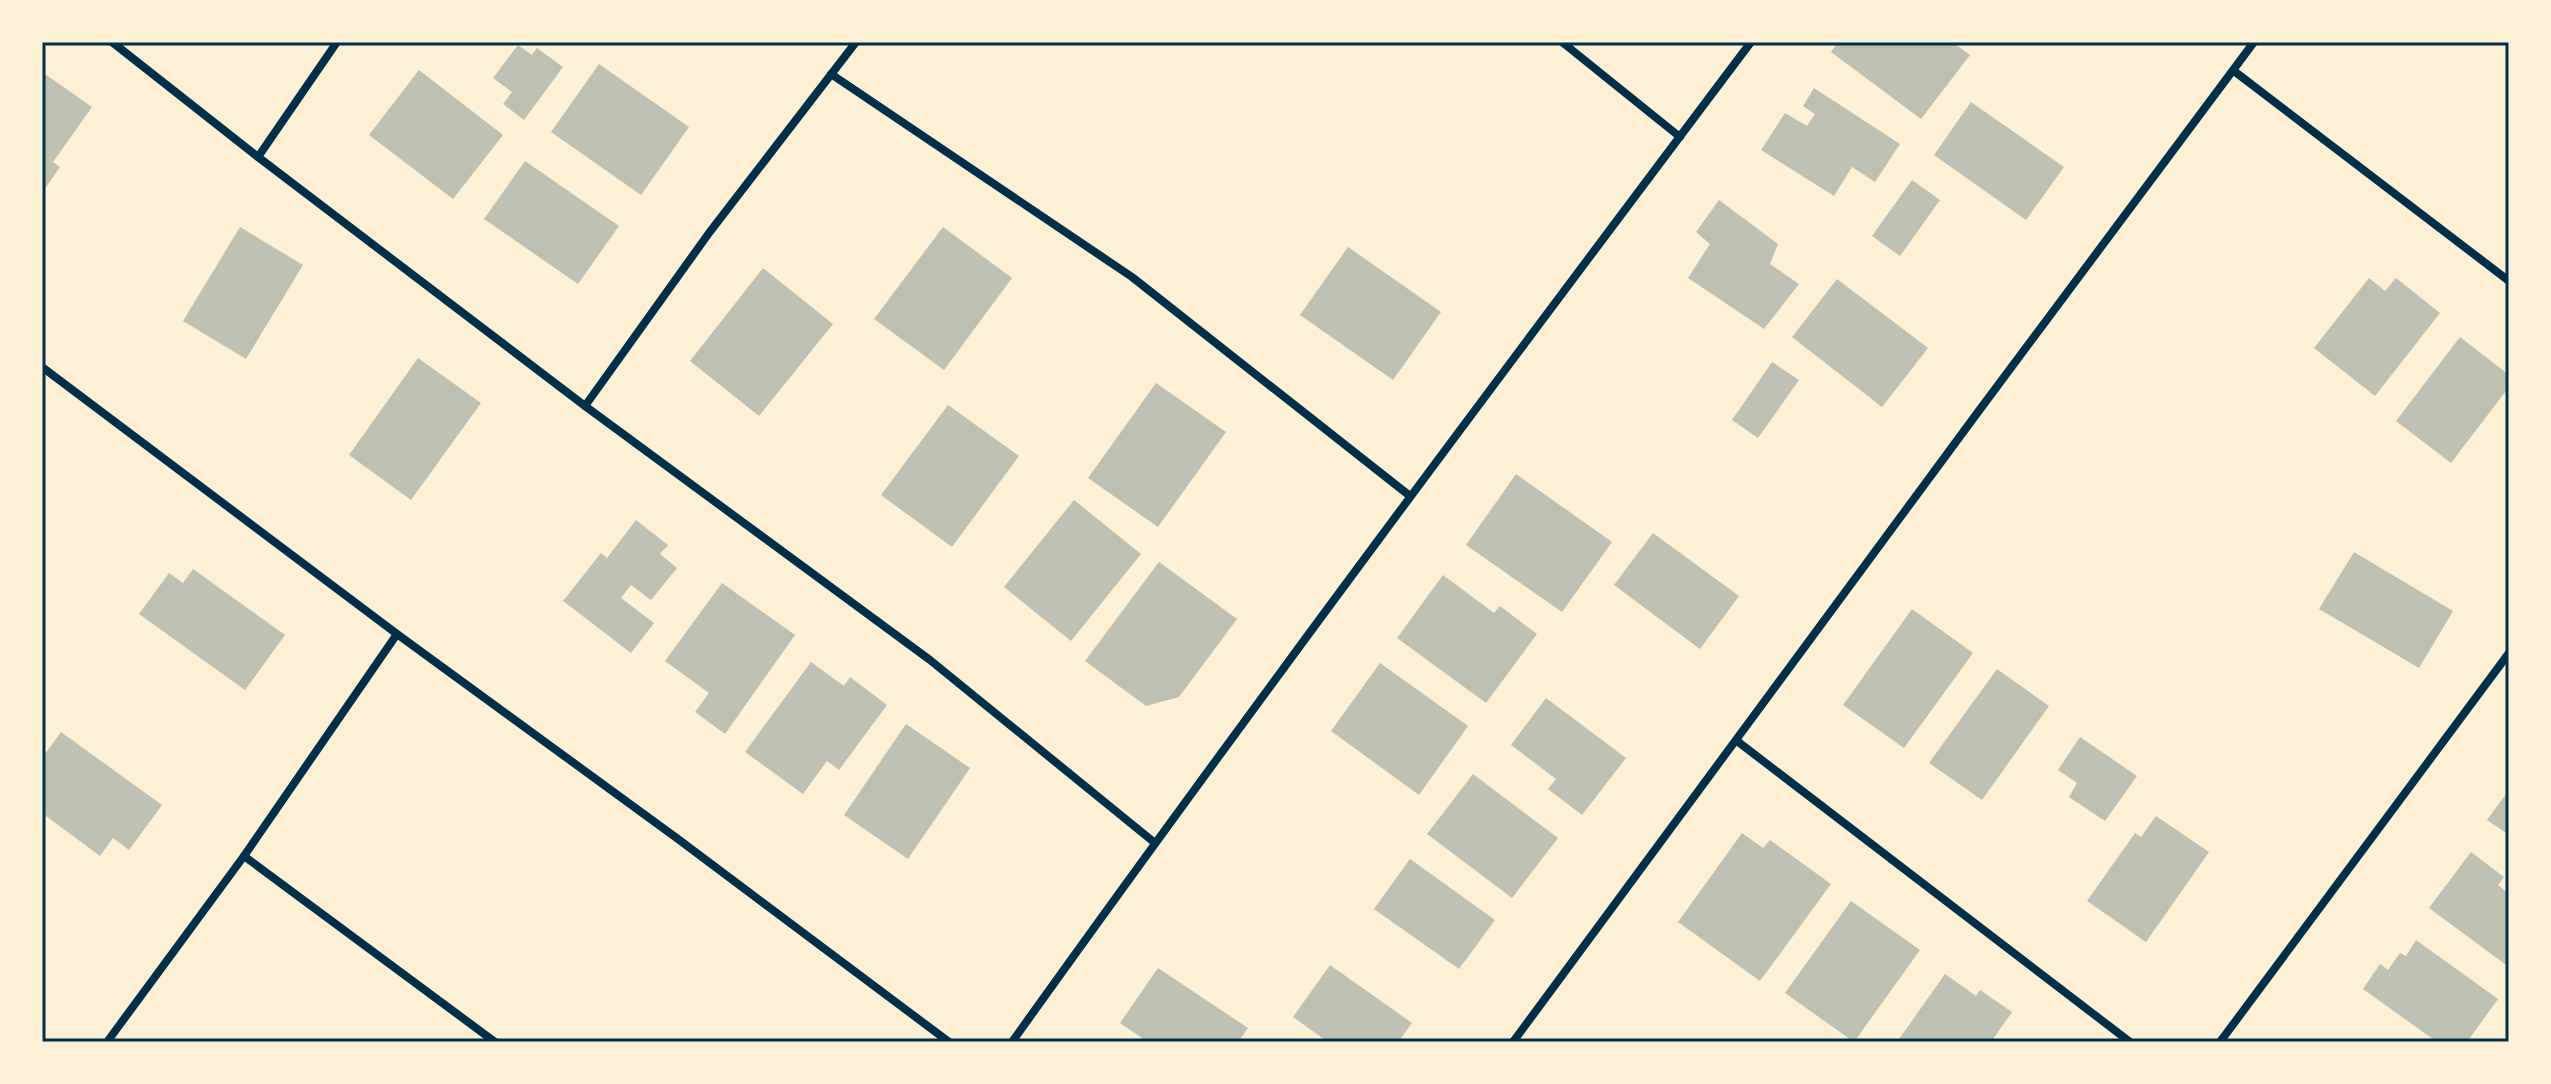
<svg xmlns="http://www.w3.org/2000/svg" width="2551" height="1084" viewBox="0 0 2551 1084" font-family="Manrope,sans-serif">
<style>
.building{fill:#bec0b2}
.lines{fill:none;stroke-linecap:round;stroke-linejoin:round}
.minor{stroke:#003049;stroke-width:8}
.neatline{fill:none;stroke:#003049;stroke-width:3}
</style>
<rect width="100%" height="100%" fill="#fdf0d5"/>
<g class="building">
<path d="M 1838,42 L 1952,42 L 1970,55 L 1921,119 L 1831,52 Z"/>
<path d="M 518,45 L 532,55 L 537,48 L 563,67 L 524,120 L 503,104 L 512,92 L 493,78 Z"/>
<path d="M 599,64 L 689,127 L 641,195 L 551,132 Z"/>
<path d="M 419,70 L 503,135 L 453,199 L 369,135 Z"/>
<path d="M 42,72 L 92,107 L 53,162 L 60,167 L 42,193 Z"/>
<path d="M 1814,88 L 1900,144 L 1875,182 L 1852,167 L 1834,196 L 1761,150 L 1785,113 L 1807,126 L 1815,114 L 1803,106 Z"/>
<path d="M 1971,102 L 2064,167 L 2026,220 L 1934,155 Z"/>
<path d="M 525,161 L 619,226 L 578,284 L 484,219 Z"/>
<path d="M 1912,180 L 1940,200 L 1900,256 L 1872,236 Z"/>
<path d="M 1719,200 L 1778,244 L 1770,264 L 1799,284 L 1764,329 L 1688,278 L 1710,244 L 1696,232 Z"/>
<path d="M 240,227 L 303,265 L 246,359 L 183,321 Z"/>
<path d="M 943,227 L 1012,278 L 944,370 L 874,319 Z"/>
<path d="M 1348,247 L 1441,312 L 1393,380 L 1300,315 Z"/>
<path d="M 763,268 L 833,324 L 759,416 L 690,361 Z"/>
<path d="M 2369,278 L 2385,291 L 2396,278 L 2440,313 L 2375,396 L 2314,348 Z"/>
<path d="M 1837,279 L 1928,348 L 1882,407 L 1792,337 Z"/>
<path d="M 2460,337 L 2509,375 L 2509,387 L 2451,463 L 2396,421 Z"/>
<path d="M 418,358 L 481,403 L 411,500 L 349,455 Z"/>
<path d="M 1772,362 L 1799,380 L 1758,438 L 1732,420 Z"/>
<path d="M 1156,383 L 1226,432 L 1158,527 L 1088,478 Z"/>
<path d="M 948,405 L 1019,456 L 952,547 L 881,495 Z"/>
<path d="M 1516,474 L 1612,542 L 1562,612 L 1466,545 Z"/>
<path d="M 1074,500 L 1141,554 L 1071,641 L 1004,587 Z"/>
<path d="M 636,520 L 668,545 L 660,554 L 677,568 L 651,600 L 631,585 L 621,598 L 654,623 L 631,653 L 563,601 L 601,553 L 607,558 Z"/>
<path d="M 1653,533 L 1739,596 L 1700,649 L 1614,585 Z"/>
<path d="M 2354,552 L 2453,611 L 2419,668 L 2319,609 Z"/>
<path d="M 1159,562 L 1237,619 L 1179,697 L 1146,706 L 1085,661 Z"/>
<path d="M 193,569 L 285,635 L 245,690 L 139,614 L 169,573 L 183,583 Z"/>
<path d="M 1443,575 L 1494,613 L 1500,606 L 1537,634 L 1486,703 L 1397,638 Z"/>
<path d="M 722,583 L 795,635 L 725,734 L 695,712 L 709,693 L 665,661 Z"/>
<path d="M 1912,609 L 1973,653 L 1904,748 L 1843,705 Z"/>
<path d="M 811,662 L 844,686 L 850,677 L 887,705 L 839,770 L 827,761 L 803,794 L 745,752 Z"/>
<path d="M 1380,663 L 1468,726 L 1419,795 L 1331,731 Z"/>
<path d="M 1997,669 L 2049,706 L 1982,800 L 1929,763 Z"/>
<path d="M 1546,698 L 1626,758 L 1582,815 L 1548,789 L 1556,779 L 1511,745 Z"/>
<path d="M 906,724 L 970,768 L 908,859 L 844,815 Z"/>
<path d="M 61,732 L 162,805 L 129,850 L 113,838 L 100,856 L 42,813 L 42,758 Z"/>
<path d="M 2080,737 L 2137,776 L 2105,821 L 2069,797 L 2077,783 L 2058,770 Z"/>
<path d="M 1473,774 L 1558,838 L 1512,898 L 1427,834 Z"/>
<path d="M 2509,790 L 2509,835 L 2487,820 Z"/>
<path d="M 2156,816 L 2209,852 L 2146,942 L 2087,901 L 2135,833 L 2141,837 Z"/>
<path d="M 1742,833 L 1763,848 L 1770,840 L 1831,884 L 1760,981 L 1678,922 Z"/>
<path d="M 2471,852 L 2504,877 L 2498,885 L 2509,894 L 2509,967 L 2429,908 Z"/>
<path d="M 1410,859 L 1495,920 L 1459,969 L 1374,909 Z"/>
<path d="M 1851,901 L 1920,950 L 1854,1042 L 1785,993 Z"/>
<path d="M 2416,940 L 2498,999 L 2467,1042 L 2437,1042 L 2363,989 L 2380,964 L 2388,970 L 2400,953 L 2406,956 Z"/>
<path d="M 1330,965 L 1412,1023 L 1398,1042 L 1328,1042 L 1293,1017 Z"/>
<path d="M 1158,968 L 1248,1028 L 1238,1042 L 1148,1042 L 1120,1023 Z"/>
<path d="M 1945,974 L 1976,996 L 1980,990 L 2012,1012 L 1991,1042 L 1897,1042 Z"/>
</g>
<g class="lines">
<g class="minor">
<path d="M 112,42 L 258,157 L 585,406 L 930,660 L 1155,843"/>
<path d="M 1562,42 L 1680,137"/>
<path d="M 2234,71 L 2509,281"/>
<path d="M 831,74 L 1132,277 L 1410,496"/>
<path d="M 258,157 L 337,42"/>
<path d="M 42,367 L 397,634 L 678,839 L 949,1042"/>
<path d="M 585,406 L 709,233 L 856,42"/>
<path d="M 1737,741 L 2130,1042"/>
<path d="M 244,856 L 495,1042"/>
<path d="M 107,1042 L 244,856 L 397,634"/>
<path d="M 1012,1042 C 1253,705 1502,373 1751,42"/>
<path d="M 1513,1042 L 1978,412 L 2254,42"/>
<path d="M 2220,1042 L 2509,653"/>
</g>
</g>
<rect width="2551" height="1084" fill="none" stroke="#fdf0d5" stroke-width="88"/>
<rect x="44" y="44" width="2463" height="996" class="neatline"/>
</svg>
